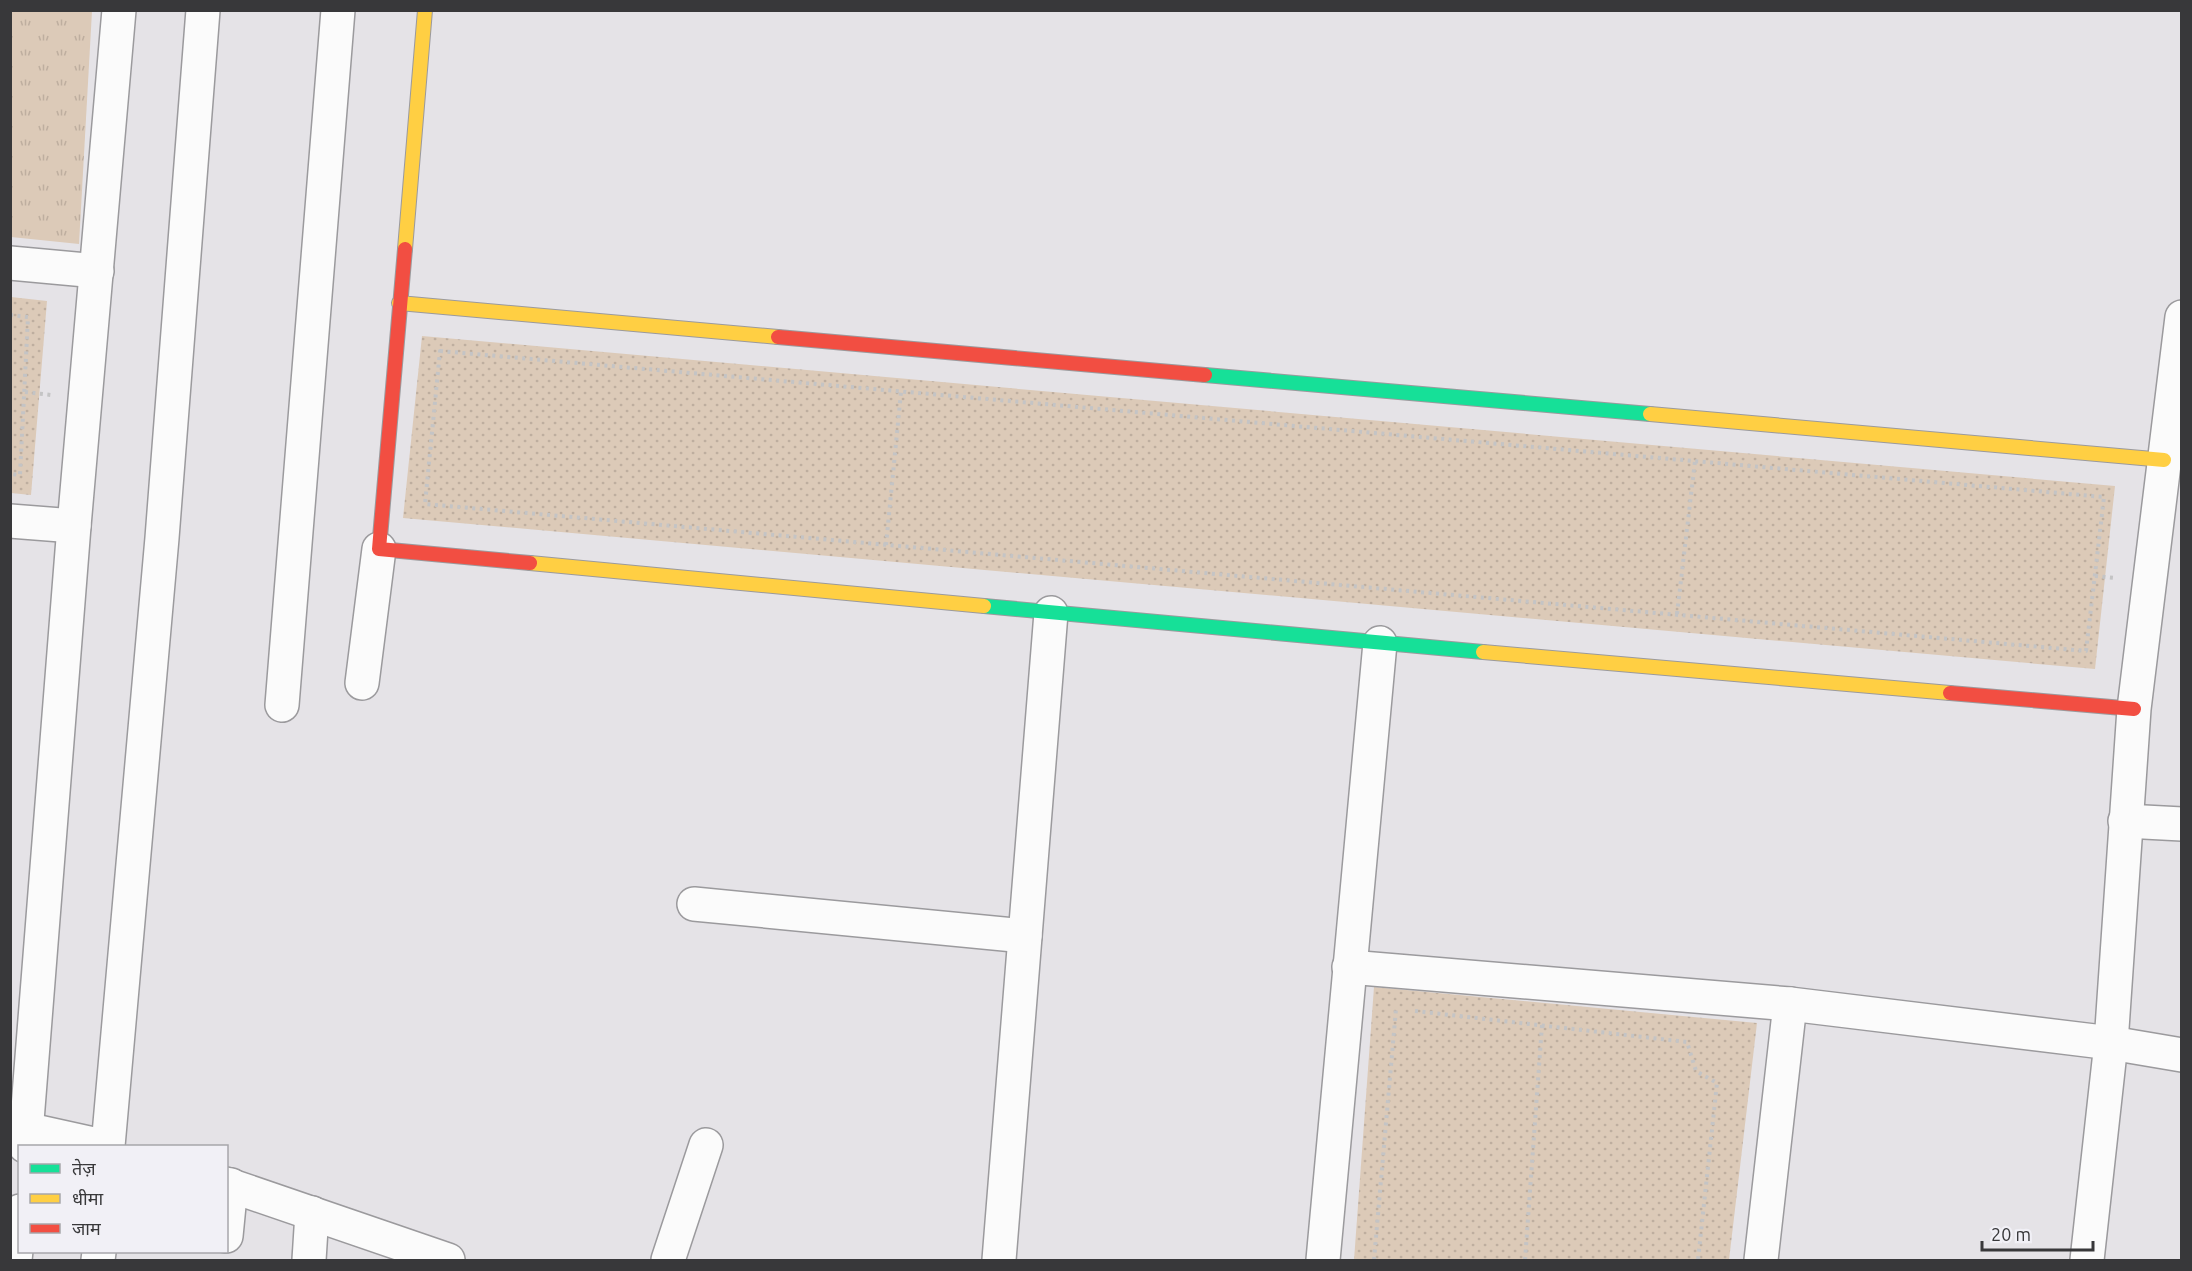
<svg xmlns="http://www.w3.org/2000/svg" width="2192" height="1271" viewBox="0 0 2192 1271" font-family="Ubuntu,'Noto Sans Devanagari',sans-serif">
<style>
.grass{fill:url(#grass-tufts)}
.park{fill:url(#park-dots)}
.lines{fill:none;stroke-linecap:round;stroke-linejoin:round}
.street-casing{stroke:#9b9a9d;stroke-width:36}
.fast-casing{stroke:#9b9a9d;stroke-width:16}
.slow-casing{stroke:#9b9a9d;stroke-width:16}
.jam-casing{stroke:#9b9a9d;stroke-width:16}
.path{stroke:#c4c4c5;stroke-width:4;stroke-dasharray:3 4.5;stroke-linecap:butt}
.street{stroke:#fbfbfb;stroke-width:33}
.fast{stroke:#16e098;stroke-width:14}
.slow{stroke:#ffcf43;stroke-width:14}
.jam{stroke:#f24e42;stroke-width:14}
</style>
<defs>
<pattern id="grass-tufts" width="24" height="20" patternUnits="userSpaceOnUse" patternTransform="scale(1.5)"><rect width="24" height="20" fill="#dccab8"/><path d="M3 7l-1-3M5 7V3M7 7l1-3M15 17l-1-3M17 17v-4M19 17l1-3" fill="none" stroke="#beae9f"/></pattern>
<pattern id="park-dots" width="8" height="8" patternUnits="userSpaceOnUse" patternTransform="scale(1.5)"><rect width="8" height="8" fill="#dccab8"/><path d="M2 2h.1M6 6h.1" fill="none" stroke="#beae9f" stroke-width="1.8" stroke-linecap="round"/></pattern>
</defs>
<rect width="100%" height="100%" fill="#e5e3e7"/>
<path class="grass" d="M 10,11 L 92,11 L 79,244 L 11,237 Z"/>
<g class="park">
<path d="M 11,297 L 47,301 L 31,495 L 11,493 Z"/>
<path d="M 422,336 L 2115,486 L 2095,669 L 403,518 Z"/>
<path d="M 1374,987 L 1757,1023 L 1729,1260 L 1354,1260 Z"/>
</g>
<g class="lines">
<g class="street-casing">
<g id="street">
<path d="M 10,263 L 97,271"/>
<path d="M 10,521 L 74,526"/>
<path d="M 362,683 L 379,549"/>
<path d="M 282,705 L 338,10"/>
<path d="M 2125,821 L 2182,824"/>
<path d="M 694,904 L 1025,936"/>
<path d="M 1349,967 L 1790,1004 L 2111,1043 L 2182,1055"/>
<path d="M 26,1129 L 103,1146"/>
<path d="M 25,1146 L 74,526 L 119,10"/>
<path d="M 108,1146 L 162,538 L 203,10"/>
<path d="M 226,1184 L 448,1260"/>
<path d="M 226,1236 L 231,1185"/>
<path d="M 15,1260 L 20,1211"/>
<path d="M 98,1260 L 99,1252"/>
<path d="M 309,1260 L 312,1213"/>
<path d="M 668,1260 L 706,1145"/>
<path d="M 999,1260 L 1051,613"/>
<path d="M 1323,1260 L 1380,643"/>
<path d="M 1761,1260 L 1790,1004"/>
<path d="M 2087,1260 L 2111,1043 L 2134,709 L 2182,317"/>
</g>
</g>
<g class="fast-casing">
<g id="fast">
<path d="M 1205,375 L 1650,414"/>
<path d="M 984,606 L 1483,652"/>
</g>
</g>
<g class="slow-casing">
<g id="slow">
<path d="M 405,249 L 425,10"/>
<path d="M 399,303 L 778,337"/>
<path d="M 1650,414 L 2164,460"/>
<path d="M 530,563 L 984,606"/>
<path d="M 1483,652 L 1950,693"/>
</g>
</g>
<g class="jam-casing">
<g id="jam">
<path d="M 405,249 L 379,549 L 530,563"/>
<path d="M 778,337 L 1205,375"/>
<path d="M 1950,693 L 2134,709"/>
</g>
</g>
<g class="path">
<path d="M 10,315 L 28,317 L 20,475 L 10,474"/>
<path d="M 440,351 L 2104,497 L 2086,651 L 425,504 Z"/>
<path d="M 25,392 L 51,395"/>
<path d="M 886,545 L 901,392"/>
<path d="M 2095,576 L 2115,578"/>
<path d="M 1677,614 L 1695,461"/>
<path d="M 1415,1011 L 1687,1042 L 1696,1071 L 1717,1083 L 1698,1260"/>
<path d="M 1374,1260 L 1396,1009 L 1399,1009"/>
<path d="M 1525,1260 L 1542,1025"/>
</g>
<use href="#street" class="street"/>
<use href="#fast" class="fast"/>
<use href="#slow" class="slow"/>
<use href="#jam" class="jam"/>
</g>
<rect width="2192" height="1271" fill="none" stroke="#38383a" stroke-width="24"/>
<rect x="18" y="1145" width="210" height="108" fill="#f1f0f6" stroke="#a7a6ab" stroke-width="1.5"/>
<rect x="30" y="1164" width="30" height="9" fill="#16e098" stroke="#a7a6ab" stroke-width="1.5"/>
<text x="72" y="1175" font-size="18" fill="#38383a">तेज़</text>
<rect x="30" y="1194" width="30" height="9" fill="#ffcf43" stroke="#a7a6ab" stroke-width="1.5"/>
<text x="72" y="1205" font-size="18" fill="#38383a">धीमा</text>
<rect x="30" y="1224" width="30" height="9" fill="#f24e42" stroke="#a7a6ab" stroke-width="1.5"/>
<text x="72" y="1235" font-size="18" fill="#38383a">जाम</text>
<path d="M1982 1241v9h111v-9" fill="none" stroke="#38383a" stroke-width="3"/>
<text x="1991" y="1241" font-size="18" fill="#38383a" stroke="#f1f0f6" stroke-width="4.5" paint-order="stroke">20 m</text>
</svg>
